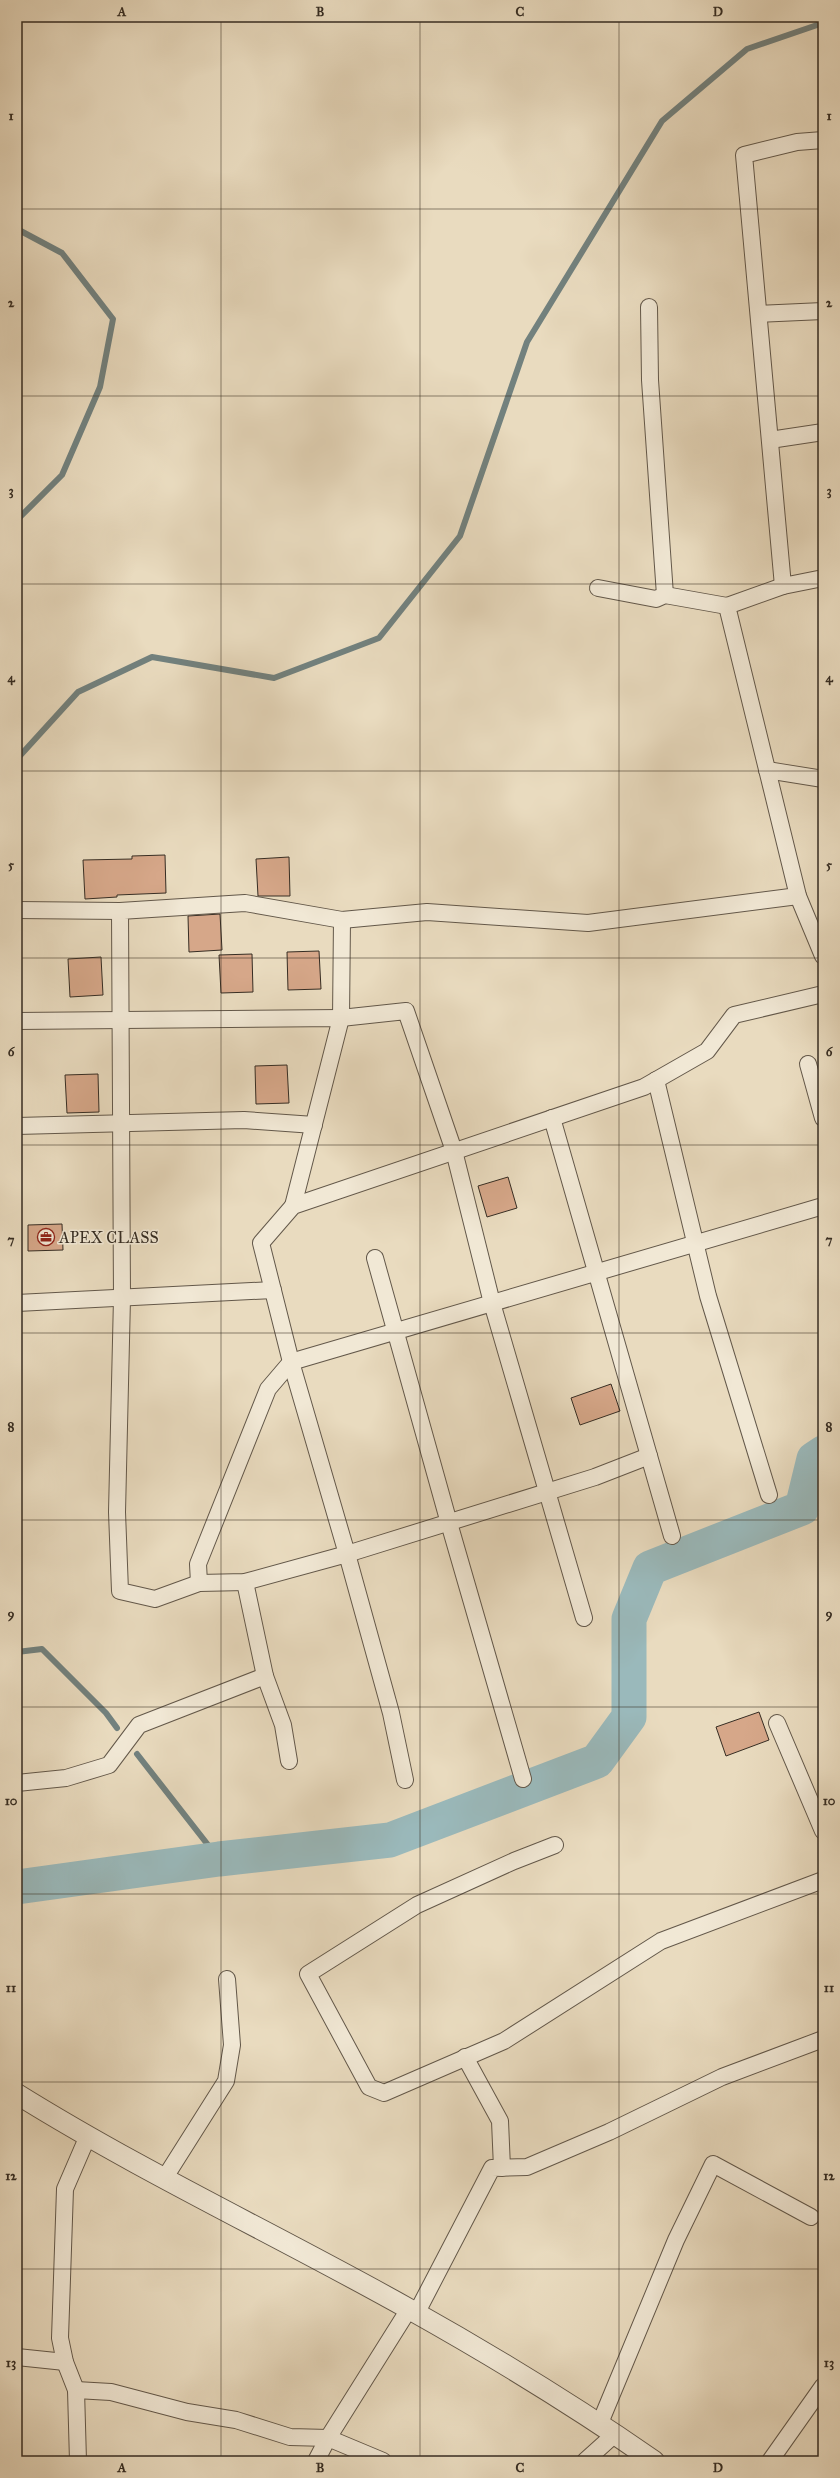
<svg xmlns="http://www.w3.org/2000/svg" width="840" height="2478" viewBox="0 0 840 2478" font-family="'IM FELL Great Primer',serif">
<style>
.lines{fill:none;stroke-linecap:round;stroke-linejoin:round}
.stream{stroke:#72817e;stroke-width:6}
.river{stroke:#9ab9bb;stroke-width:35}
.building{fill:#d6a789;stroke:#362d23}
.minor-casing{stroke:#63584a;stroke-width:18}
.tertiary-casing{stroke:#63584a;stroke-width:22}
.minor{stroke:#f1e8d5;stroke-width:16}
.tertiary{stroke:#f1e8d5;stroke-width:20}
.grid{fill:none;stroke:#362d23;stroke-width:1;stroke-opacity:0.55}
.labels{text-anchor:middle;stroke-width:3;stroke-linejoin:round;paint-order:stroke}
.poi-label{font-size:16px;fill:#362d23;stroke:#f1e8d5;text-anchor:start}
.neatline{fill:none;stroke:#362d23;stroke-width:1.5}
.grid-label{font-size:13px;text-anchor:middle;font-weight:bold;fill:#362d23}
</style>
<rect width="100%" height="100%" fill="#e9dbbf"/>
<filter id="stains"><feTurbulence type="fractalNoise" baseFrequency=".005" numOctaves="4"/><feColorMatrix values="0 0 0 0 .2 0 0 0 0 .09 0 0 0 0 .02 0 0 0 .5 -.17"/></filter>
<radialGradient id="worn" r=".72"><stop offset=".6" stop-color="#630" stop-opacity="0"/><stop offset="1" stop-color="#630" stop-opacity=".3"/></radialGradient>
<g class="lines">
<g class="stream">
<path d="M 17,229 L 62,253 L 113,319 L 100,387 L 62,475 L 17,520"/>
<path d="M 17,759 L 78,692 L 152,657 L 274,678 L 379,638 L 460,536 L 527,342 L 662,121 L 747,49 L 823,23"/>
<path d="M 17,1652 L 42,1649 L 106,1713 L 117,1728"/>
<path d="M 137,1754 L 219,1859"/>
</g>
<path class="river" d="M 17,1887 L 219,1859 L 390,1840 L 597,1761 L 629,1717 L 629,1619 L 650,1568 L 802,1508 L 814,1459 L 823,1453"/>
</g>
<g class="building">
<path d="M 165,855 L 166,893 L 117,895 L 117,897 L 85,899 L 83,860 L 132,859 L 132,856 Z"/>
<path d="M 289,857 L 290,896 L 258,896 L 256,859 Z"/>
<path d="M 220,914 L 222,950 L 189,952 L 188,916 Z"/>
<path d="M 319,951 L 321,989 L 288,990 L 287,952 Z"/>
<path d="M 252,954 L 253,992 L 221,993 L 219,955 Z"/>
<path d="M 101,957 L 103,995 L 70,997 L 68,959 Z"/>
<path d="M 287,1065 L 289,1103 L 256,1104 L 255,1066 Z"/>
<path d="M 98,1074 L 99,1112 L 67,1113 L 65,1075 Z"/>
<path d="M 508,1177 L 517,1208 L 487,1217 L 478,1186 Z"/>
<path d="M 62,1224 L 63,1250 L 28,1251 L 28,1225 Z"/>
<path d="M 611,1384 L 620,1411 L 580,1425 L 571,1398 Z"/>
<path d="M 759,1712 L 769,1740 L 726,1756 L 716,1727 Z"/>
</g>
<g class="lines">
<g class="minor-casing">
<g id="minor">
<path d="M 823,140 L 797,142 L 744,155 L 783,586 L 823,578"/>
<path d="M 649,307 L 650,380 L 665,595"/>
<path d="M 759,314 L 823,311"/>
<path d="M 770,440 L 823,432"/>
<path d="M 783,586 L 727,606 L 798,896 L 823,956"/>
<path d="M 598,588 L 656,599 L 665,595 L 727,606"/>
<path d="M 767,770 L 823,779"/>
<path d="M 17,910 L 120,911"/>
<path d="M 342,920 L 341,1018 L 406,1011 L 454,1151 L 492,1303 L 584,1618"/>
<path d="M 17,1021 L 341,1018 L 293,1206"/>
<path d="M 808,1064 L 823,1118"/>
<path d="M 656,1080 L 708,1296 L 769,1495"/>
<path d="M 552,1118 L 672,1536"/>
<path d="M 17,1126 L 244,1120 L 314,1125"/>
<path d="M 375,1258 L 449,1523 L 523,1779"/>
<path d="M 17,1303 L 273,1290"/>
<path d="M 649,1456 L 595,1477 L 347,1554 L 291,1362 L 261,1243 L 293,1206 L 644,1087 L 707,1051 L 734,1015 L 823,994"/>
<path d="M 245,1582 L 265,1676 L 283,1725 L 289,1761"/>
<path d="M 199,1583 L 198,1564 L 268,1389 L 291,1362 L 823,1206"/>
<path d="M 777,1723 L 823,1831"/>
<path d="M 405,1780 L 391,1713 L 347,1554 L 245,1582 L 199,1583 L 155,1599 L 120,1591 L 117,1512 L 122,1298 L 120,911 L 245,903 L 342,920 L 427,912 L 588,923 L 798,896"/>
<path d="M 17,1783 L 66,1778 L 109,1765 L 139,1725 L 265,1676"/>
<path d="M 555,1845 L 514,1861 L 417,1905 L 308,1974 L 369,2087 L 384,2093 L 504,2041 L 661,1941 L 823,1880"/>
<path d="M 465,2057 L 500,2121 L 502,2168"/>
<path d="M 164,2179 L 226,2081 L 232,2045 L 227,1979"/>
<path d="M 416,2314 L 492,2168 L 527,2167 L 609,2132 L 722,2077 L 823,2039"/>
<path d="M 17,2357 L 65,2362"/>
<path d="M 76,2390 L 111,2392 L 187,2412 L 236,2420 L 290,2437 L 328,2438 L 383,2461"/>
<path d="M 600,2423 L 676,2240 L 713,2164 L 811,2217"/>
<path d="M 78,2461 L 76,2390 L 65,2362 L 60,2338 L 65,2189 L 87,2138"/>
<path d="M 316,2461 L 328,2438 L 409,2309"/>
<path d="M 585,2461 L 615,2434"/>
<path d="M 770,2461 L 823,2386"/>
</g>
</g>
<g class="tertiary-casing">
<path id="tertiary" d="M 17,2094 C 144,2173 279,2236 409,2309 C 493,2356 575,2406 654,2461"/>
</g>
<use href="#minor" class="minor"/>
<use href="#tertiary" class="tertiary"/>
</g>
<path class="grid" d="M 221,17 L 221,2461M 420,17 L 420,2461M 619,17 L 619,2461M 17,209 L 823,209M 17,396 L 823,396M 17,584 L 823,584M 17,771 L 823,771M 17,958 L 823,958M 17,1145 L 823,1145M 17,1333 L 823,1333M 17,1520 L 823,1520M 17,1707 L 823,1707M 17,1894 L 823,1894M 17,2082 L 823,2082M 17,2269 L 823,2269"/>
<defs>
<g id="office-ring" transform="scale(0.9)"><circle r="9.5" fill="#f1e8d5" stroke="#8f2418" stroke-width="1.5"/><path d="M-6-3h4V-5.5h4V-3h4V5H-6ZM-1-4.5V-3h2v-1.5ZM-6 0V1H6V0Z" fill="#8f2418"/></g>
</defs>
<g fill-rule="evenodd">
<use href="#office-ring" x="46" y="1237"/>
</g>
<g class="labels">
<g class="poi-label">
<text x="59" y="1243">APEX CLASS</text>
</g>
</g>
<rect width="840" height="2478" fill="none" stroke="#e9dbbf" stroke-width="44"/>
<rect x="22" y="22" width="796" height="2434" class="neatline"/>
<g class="grid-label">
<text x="122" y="16">A</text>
<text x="320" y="16">B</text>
<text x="520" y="16">C</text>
<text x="718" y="16">D</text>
<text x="11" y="120">1</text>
<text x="829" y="120">1</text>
<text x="11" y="307">2</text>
<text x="829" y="307">2</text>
<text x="11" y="495">3</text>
<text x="829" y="495">3</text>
<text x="11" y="682">4</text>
<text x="829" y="682">4</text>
<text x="11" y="869">5</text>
<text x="829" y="869">5</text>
<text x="11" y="1056">6</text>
<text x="829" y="1056">6</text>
<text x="11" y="1244">7</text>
<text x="829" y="1244">7</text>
<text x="11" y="1431">8</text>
<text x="829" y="1431">8</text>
<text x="11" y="1618">9</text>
<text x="829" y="1618">9</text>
<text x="11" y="1805">10</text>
<text x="829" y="1805">10</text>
<text x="11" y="1992">11</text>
<text x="829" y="1992">11</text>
<text x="11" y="2180">12</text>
<text x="829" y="2180">12</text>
<text x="11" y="2367">13</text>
<text x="829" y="2367">13</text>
<text x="122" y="2472">A</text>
<text x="320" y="2472">B</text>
<text x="520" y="2472">C</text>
<text x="718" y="2472">D</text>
</g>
<rect width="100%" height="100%" filter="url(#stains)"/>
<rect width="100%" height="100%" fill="url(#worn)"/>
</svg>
